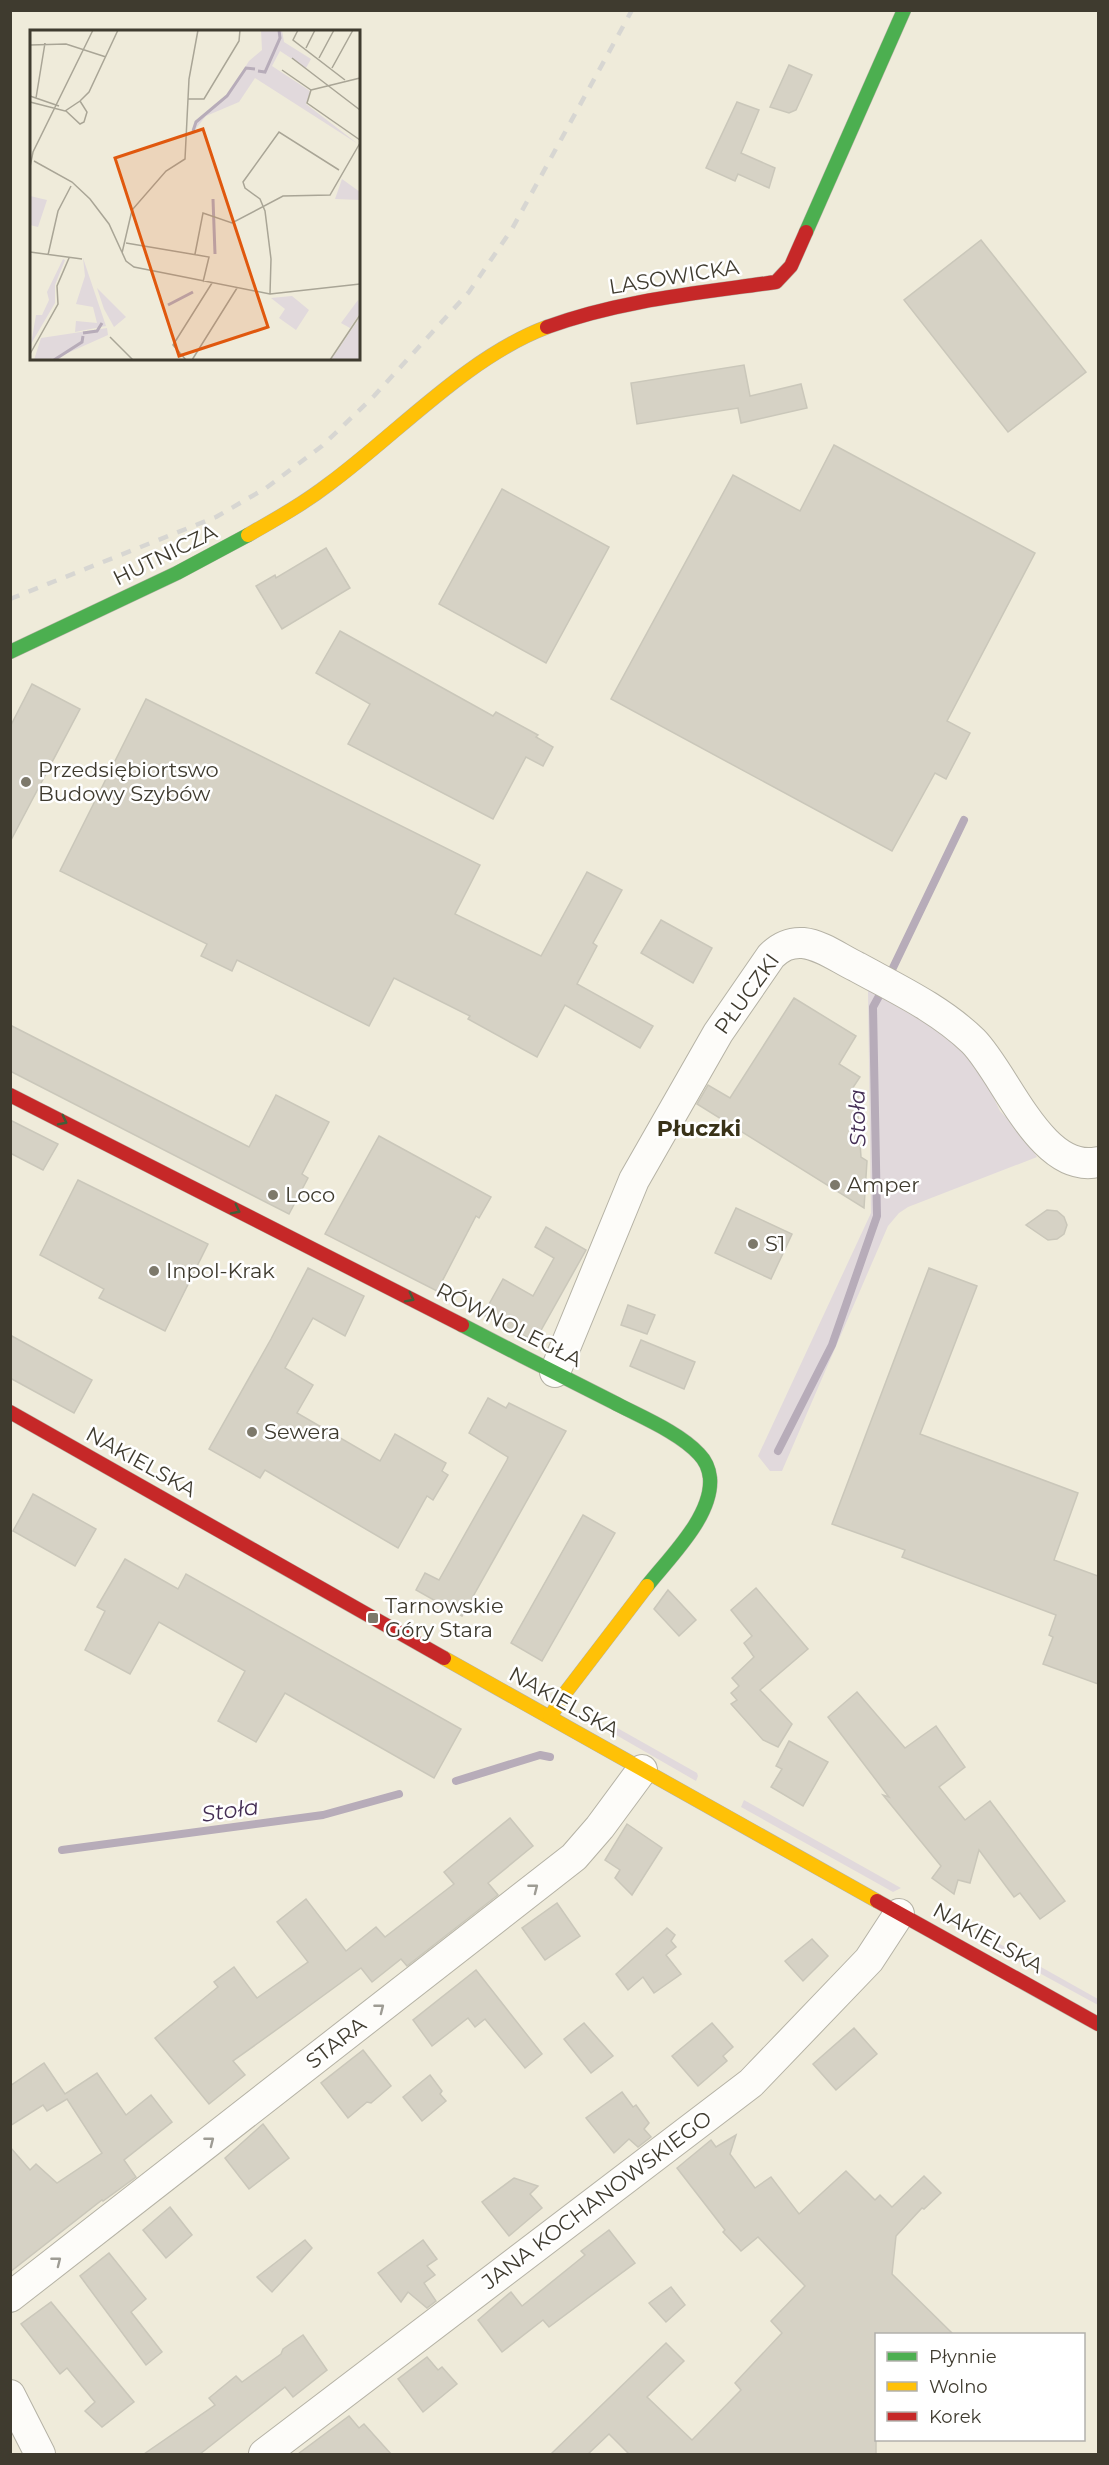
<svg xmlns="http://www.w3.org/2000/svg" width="1109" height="2465" viewBox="0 0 1109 2465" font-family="Montserrat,sans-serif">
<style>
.green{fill:#e1d9dc}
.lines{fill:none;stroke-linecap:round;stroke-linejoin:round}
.stream{stroke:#b7acb9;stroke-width:8}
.building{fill:#d6d2c5;stroke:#cac7ba;stroke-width:1.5}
.street-casing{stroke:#b5b2a5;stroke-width:32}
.fast-casing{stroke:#b5b2a5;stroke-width:15}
.slow-casing{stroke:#b5b2a5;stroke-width:15}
.jam-casing{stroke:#b5b2a5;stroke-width:15}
.street{stroke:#fdfcf9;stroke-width:30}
.fast{stroke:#4caf50;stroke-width:14}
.slow{stroke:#ffc107;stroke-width:14}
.jam{stroke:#c62828;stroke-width:14}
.rail{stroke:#d7d6d2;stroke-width:4.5;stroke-dasharray:10 10;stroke-linecap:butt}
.oneway{stroke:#435e39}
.oneway2{stroke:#9e9c94}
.poi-dot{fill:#7d796b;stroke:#fff;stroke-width:2}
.labels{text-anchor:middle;stroke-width:5;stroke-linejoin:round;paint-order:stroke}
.street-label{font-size:21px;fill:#3f3b2f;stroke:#fff}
.poi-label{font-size:21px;fill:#3f3b2f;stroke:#fff;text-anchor:start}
.water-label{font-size:22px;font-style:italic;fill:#442e54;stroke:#fff}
.neighbourhood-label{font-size:22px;font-weight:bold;fill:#393218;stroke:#fff}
.inset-river{fill:none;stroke:#b7acb9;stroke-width:3}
.inset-road{fill:none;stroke:#a9a596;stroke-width:1.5}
.view{fill:#e0580e;fill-opacity:0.15;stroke:#e0580e;stroke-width:3}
.inset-edge{fill:none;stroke:#3f3b2f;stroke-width:3}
</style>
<rect width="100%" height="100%" fill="#efebda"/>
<g class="green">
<path d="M 868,990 L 958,1041 L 990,1090 L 1000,1111 L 1023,1135 L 1037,1157 L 908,1207 L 899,1213 L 888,1226 L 782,1471 L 770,1471 L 758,1456 L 871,1213 Z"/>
<path d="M 612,1725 L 697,1773 L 698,1776 L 696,1781 L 604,1728 L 611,1728 Z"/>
<path d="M 744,1800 L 901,1888 L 893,1892 L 741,1807 Z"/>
<path d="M 989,1938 L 1098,1999 L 1098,2005 L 986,1944 Z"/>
</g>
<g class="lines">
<g class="stream">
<path d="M 889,976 L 964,820"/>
<path d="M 778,1451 L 832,1345 L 877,1216 L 873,1007 L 884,987"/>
<path d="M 456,1781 L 540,1755 L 550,1757"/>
<path d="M 62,1850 L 323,1815 L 399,1794"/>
</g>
</g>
<g class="building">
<path d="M 789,65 L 812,75 L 796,110 L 789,113 L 770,107 Z"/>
<path d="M 737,102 L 759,110 L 741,153 L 775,168 L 769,188 L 738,174 L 735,181 L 706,168 Z"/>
<path d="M 981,240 L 1086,372 L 1008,432 L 904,300 Z"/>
<path d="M 744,365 L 750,396 L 801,384 L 807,408 L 741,423 L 738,408 L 637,424 L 631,383 Z"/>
<path d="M 834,445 L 1035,553 L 947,721 L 970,733 L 946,779 L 935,773 L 892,851 L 611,699 L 733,475 L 800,511 Z"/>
<path d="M 502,489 L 609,547 L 546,663 L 439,604 Z"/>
<path d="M 326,548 L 350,588 L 282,629 L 256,586 L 275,575 L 276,578 Z"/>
<path d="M 340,631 L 493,716 L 496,712 L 538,735 L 536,737 L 553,747 L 543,766 L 526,757 L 493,819 L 348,744 L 370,704 L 316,673 Z"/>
<path d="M 32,684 L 80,709 L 10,842 L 10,727 Z"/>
<path d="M 146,699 L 480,865 L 455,914 L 541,956 L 587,872 L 622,890 L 593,943 L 597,946 L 577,984 L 653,1026 L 640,1048 L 565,1005 L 537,1057 L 468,1019 L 470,1016 L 394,978 L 369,1026 L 237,960 L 232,971 L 201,956 L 207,944 L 60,871 Z"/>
<path d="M 661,920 L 712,948 L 693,983 L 641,953 Z"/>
<path d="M 794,998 L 856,1036 L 839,1064 L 860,1077 L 852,1089 L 860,1095 L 857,1100 L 861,1157 L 867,1161 L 864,1208 L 697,1104 L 708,1085 L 730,1098 Z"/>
<path d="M 10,1025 L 249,1147 L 276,1095 L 329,1122 L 302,1174 L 308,1178 L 289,1214 L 10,1071 Z"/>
<path d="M 10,1120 L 58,1144 L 43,1170 L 10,1153 Z"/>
<path d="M 379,1136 L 491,1197 L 479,1218 L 476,1216 L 437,1291 L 325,1234 Z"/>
<path d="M 78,1180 L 208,1244 L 165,1331 L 99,1298 L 104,1289 L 40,1255 Z"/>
<path d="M 736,1208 L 792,1234 L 771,1279 L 715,1253 Z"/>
<path d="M 1047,1210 L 1057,1211 L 1064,1217 L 1067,1225 L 1064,1234 L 1057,1239 L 1048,1240 L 1026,1225 Z"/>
<path d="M 546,1227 L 586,1250 L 535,1341 L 483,1315 L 503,1279 L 533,1296 L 554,1258 L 535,1247 Z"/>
<path d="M 308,1268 L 364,1296 L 345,1336 L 313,1318 L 285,1368 L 313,1385 L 297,1413 L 380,1461 L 395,1434 L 446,1463 L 442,1471 L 448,1475 L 433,1500 L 427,1496 L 398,1548 L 265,1470 L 260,1478 L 209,1449 L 271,1339 Z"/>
<path d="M 929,1268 L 977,1286 L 920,1434 L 1078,1493 L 1054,1560 L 1098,1576 L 1098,1684 L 1043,1664 L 1053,1637 L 1049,1635 L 1056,1615 L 902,1557 L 905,1550 L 832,1524 Z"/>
<path d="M 628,1305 L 655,1315 L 647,1334 L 621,1325 Z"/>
<path d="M 10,1335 L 92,1380 L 74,1413 L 10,1378 Z"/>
<path d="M 641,1340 L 695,1362 L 684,1389 L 630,1366 Z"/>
<path d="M 488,1398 L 506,1408 L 509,1403 L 566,1431 L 462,1616 L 416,1590 L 425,1573 L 439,1580 L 507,1460 L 508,1457 L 469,1433 Z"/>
<path d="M 33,1494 L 96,1529 L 75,1566 L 13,1531 Z"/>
<path d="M 583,1515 L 615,1533 L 542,1661 L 511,1643 Z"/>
<path d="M 125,1559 L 178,1589 L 186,1574 L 461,1729 L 434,1778 L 285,1693 L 256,1742 L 218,1721 L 245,1671 L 159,1622 L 130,1674 L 85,1650 L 105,1611 L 97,1607 Z"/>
<path d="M 756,1588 L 808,1649 L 760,1690 L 792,1724 L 778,1747 L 763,1740 L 731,1704 L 737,1700 L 731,1693 L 739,1686 L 732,1678 L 754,1657 L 744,1643 L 752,1636 L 731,1610 Z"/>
<path d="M 668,1590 L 696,1620 L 679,1636 L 654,1609 Z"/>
<path d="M 857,1692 L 905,1748 L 936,1726 L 965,1767 L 939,1787 L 965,1820 L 990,1801 L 1065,1901 L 1040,1919 L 1020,1893 L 1014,1897 L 979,1850 L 970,1883 L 958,1880 L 954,1894 L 932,1878 L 941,1866 L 883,1795 L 889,1797 L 828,1717 Z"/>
<path d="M 789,1741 L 828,1762 L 803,1806 L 771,1787 L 782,1769 L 776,1766 Z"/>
<path d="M 510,1818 L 533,1846 L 488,1883 L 498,1895 L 407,1966 L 401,1959 L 372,1982 L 361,1968 L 290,2020 L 233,2061 L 245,2075 L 209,2104 L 155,2038 L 218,1987 L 214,1982 L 234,1967 L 257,1998 L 308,1962 L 277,1922 L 306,1899 L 346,1951 L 376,1927 L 385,1937 L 454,1884 L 444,1872 Z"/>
<path d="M 627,1824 L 662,1848 L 632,1895 L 615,1878 L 620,1870 L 605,1860 Z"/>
<path d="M 557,1903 L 580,1936 L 545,1960 L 522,1928 Z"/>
<path d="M 667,1928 L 675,1935 L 671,1941 L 676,1947 L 666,1955 L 681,1974 L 654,1993 L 643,1977 L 628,1990 L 616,1974 Z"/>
<path d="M 812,1939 L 828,1956 L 803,1981 L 785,1961 Z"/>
<path d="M 476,1970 L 542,2054 L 525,2068 L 485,2019 L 475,2027 L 468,2018 L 432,2046 L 413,2020 Z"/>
<path d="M 584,2023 L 613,2056 L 591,2073 L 564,2039 Z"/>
<path d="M 712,2023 L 733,2047 L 723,2056 L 727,2061 L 698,2086 L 672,2056 Z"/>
<path d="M 854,2028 L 877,2054 L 836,2090 L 813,2064 Z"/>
<path d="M 363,2050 L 391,2086 L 371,2103 L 367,2102 L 348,2118 L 321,2083 Z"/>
<path d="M 44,2063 L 65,2094 L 97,2073 L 126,2115 L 151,2095 L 172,2122 L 124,2160 L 136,2177 L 103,2201 L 102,2200 L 10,2272 L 10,2147 L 30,2170 L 36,2164 L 57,2183 L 102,2153 L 67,2099 L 47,2111 L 43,2105 L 10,2126 L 10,2086 Z"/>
<path d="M 430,2075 L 442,2091 L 440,2094 L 446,2101 L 422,2121 L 403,2097 Z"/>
<path d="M 622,2092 L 633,2107 L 636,2105 L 649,2123 L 644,2129 L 651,2137 L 638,2147 L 629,2139 L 614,2153 L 586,2118 Z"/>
<path d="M 263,2124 L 289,2158 L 249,2189 L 225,2158 Z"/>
<path d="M 736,2135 L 730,2154 L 755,2188 L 771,2177 L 799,2214 L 846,2171 L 875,2200 L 880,2195 L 892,2207 L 924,2176 L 941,2193 L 924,2209 L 922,2208 L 896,2236 L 892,2274 L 953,2334 L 876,2334 L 876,2454 L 629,2454 L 609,2434 L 588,2454 L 551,2454 L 666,2343 L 684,2361 L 647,2397 L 692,2440 L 741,2390 L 735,2383 L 782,2333 L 771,2321 L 805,2286 L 758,2237 L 741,2251 L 723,2232 L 725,2230 L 677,2168 L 711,2140 L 716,2147 Z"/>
<path d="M 514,2178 L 538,2186 L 530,2194 L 542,2208 L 509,2236 L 482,2202 Z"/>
<path d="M 170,2207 L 192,2235 L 166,2258 L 143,2230 Z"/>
<path d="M 609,2230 L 635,2263 L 549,2327 L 543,2320 L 502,2352 L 478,2320 L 511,2292 L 522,2306 L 585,2255 L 581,2251 Z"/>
<path d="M 305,2240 L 312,2248 L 272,2292 L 257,2277 Z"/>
<path d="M 423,2240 L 437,2259 L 427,2266 L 435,2275 L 424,2283 L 436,2301 L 427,2308 L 408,2292 L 401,2302 L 378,2273 Z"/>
<path d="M 109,2253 L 146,2299 L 131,2312 L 162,2352 L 146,2365 L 80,2276 Z"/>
<path d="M 671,2287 L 685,2305 L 666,2322 L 649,2303 Z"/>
<path d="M 51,2302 L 134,2402 L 102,2427 L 85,2411 L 95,2402 L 67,2368 L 60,2374 L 21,2324 Z"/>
<path d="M 303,2335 L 327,2370 L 293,2397 L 285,2387 L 200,2454 L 144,2454 L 215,2405 L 209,2398 L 236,2376 L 242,2382 L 281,2354 L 283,2349 Z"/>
<path d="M 427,2357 L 438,2370 L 442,2367 L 457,2384 L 423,2412 L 398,2379 Z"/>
<path d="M 349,2416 L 359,2428 L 364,2424 L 391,2454 L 298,2454 Z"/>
</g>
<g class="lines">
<g class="street-casing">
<g id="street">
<path d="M 555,1372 L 634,1180 L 718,1033 L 771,956 C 780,947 789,942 803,943 C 822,945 840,959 857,967 C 897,989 940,1009 973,1041 C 1006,1074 1041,1175 1098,1162"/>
<path d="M 10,2297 L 574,1857 L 600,1827 L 642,1770"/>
<path d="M 10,2395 L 40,2454"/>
<path d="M 264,2454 L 751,2083 L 869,1960 L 899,1914"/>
</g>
</g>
<g class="fast-casing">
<g id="fast">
<path d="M 806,232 L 904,10"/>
<path d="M 10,652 L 177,573 L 248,535"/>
<path d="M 462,1325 C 512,1351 563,1377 613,1402 C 639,1416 679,1432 699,1454 C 705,1460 709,1469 710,1478 C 713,1516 669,1558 647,1586"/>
</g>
</g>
<g class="slow-casing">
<g id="slow">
<path d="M 248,535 C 276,519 303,504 329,484 C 397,434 467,357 547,327"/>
<path d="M 444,1658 L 877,1901"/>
<path d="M 550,1717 L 566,1692 L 647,1586"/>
</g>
</g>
<g class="jam-casing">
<g id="jam">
<path d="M 547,327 C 620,300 699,293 776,282 L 791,266 L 806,232"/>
<path d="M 10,1095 L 462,1325"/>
<path d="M 10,1412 L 444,1658"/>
<path d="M 877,1901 L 1098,2024"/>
</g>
</g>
<use href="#street" class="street"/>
<use href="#fast" class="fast"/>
<use href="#slow" class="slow"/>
<use href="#jam" class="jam"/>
<path class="rail" d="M 10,599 L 216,517 L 266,488 L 322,446 L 374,396 L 469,292 L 512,229 L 632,10"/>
</g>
<defs><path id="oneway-chevron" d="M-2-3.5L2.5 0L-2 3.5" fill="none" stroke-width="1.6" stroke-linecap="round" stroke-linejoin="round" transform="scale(1.5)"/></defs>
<g class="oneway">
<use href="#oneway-chevron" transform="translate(63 1121) rotate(27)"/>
<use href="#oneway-chevron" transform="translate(236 1210) rotate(27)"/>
<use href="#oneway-chevron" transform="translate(410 1298) rotate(27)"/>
</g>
<g class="oneway2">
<use href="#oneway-chevron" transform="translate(534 1888) rotate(-38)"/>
<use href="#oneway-chevron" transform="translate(380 2008) rotate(-38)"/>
<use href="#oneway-chevron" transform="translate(210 2141) rotate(-38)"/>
<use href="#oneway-chevron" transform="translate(57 2261) rotate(-38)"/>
</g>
<g class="poi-dot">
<circle cx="26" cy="782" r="6"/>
<circle cx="835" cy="1185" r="6"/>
<circle cx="273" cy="1195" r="6"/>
<circle cx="753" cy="1244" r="6"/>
<circle cx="154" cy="1271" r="6"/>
<circle cx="252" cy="1432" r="6"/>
<rect x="367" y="1612" width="12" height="12" rx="3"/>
</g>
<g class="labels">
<g class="street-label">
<text transform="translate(674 277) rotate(-9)" y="7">LASOWICKA</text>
<text transform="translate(165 555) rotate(-26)" y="7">HUTNICZA</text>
<text transform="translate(747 994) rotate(-54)" y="7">PŁUCZKI</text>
<text transform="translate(509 1325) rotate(27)" y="7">RÓWNOLEGŁA</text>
<text transform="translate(141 1462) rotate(29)" y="7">NAKIELSKA</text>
<text transform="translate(564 1702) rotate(29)" y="7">NAKIELSKA</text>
<text transform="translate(988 1938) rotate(29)" y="7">NAKIELSKA</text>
<text transform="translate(336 2043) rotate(-38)" y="7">STARA</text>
<text transform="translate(597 2200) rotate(-37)" y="7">JANA KOCHANOWSKIEGO</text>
</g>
<g class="poi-label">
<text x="38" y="777">Przedsiębiortswo<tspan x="38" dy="24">Budowy Szybów</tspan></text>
<text x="847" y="1192">Amper</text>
<text x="285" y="1202">Loco</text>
<text x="765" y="1251">S1</text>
<text x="166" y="1278">Inpol-Krak</text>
<text x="264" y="1439">Sewera</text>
<text x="385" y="1613">Tarnowskie<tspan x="385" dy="24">Góry Stara</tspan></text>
</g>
<g class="water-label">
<text transform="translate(857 1118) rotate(-91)" y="8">Stoła</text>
<text transform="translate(230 1810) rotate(-8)" y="8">Stoła</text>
</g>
<g class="neighbourhood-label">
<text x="699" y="1136">Płuczki</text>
</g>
</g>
<g transform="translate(30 30)">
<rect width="330" height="330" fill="#efebda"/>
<path d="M 231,0 L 252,0 L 254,12 L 281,29 L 276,38 L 250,21 L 242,36 L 280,61 L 276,74 L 328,114 L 225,48 L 209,72 L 176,86 L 159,107 L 166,92 L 197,66 L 219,31 L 232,20 ZM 312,149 L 330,162 L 330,170 L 305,169 ZM 0,166 L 17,170 L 8,197 L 0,195 ZM 53,228 L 76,296 L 45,302 L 46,291 L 67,293 L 63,277 L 46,274 L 55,246 ZM 33,229 L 35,230 L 25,255 L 25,273 L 1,314 L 6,285 L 12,285 L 19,270 L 17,262 ZM 67,258 L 96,287 L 84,297 L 74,279 ZM 262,266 L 279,280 L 266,300 L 249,288 L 255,279 L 241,268 ZM 328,270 L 330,283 L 320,298 L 311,293 ZM 330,287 L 330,330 L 301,330 ZM 77,298 L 78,305 L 22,330 L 4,330 L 11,308 Z" fill="#e1d9dc"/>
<path class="inset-river" d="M 228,41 L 235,42 L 250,8 L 249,0M 163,101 L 166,92 L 197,66 L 216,38 L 225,39M 183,169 L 185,224M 138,275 L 163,262M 53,303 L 67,301 L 72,293M 24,330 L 52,312 L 53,306"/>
<path class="inset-road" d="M 268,0 L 263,10 L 315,50M 0,15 L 36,14 L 76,27M 276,18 L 285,0M 262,28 L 330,80M 289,28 L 304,0M 302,38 L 323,0M 252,40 L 281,60M 281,60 L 277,73 L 330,110M 281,60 L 330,48M 0,66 L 29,76M 6,68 L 15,13M 158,69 L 174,69 L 209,11 L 210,0M 0,72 L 35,81 L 50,71 L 59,62 L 88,0M 36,81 L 50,94 L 54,92 L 57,82 L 50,71M 4,131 L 42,152 L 60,169 L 79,194 L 96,231 L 104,237 L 240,264 L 330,254M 0,137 L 3,122 L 63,0M 96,213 L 179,227 L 173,252M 0,222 L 52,229M 92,223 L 102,180 L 136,141 L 155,129 L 159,49 L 168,0M 165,224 L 173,183 L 202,193 L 253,166 L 300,165 L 330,113M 18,225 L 28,181 L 41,156M 240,264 L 241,229 L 235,181 L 230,169 L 215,158 L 213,152 L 249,102 L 309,140M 80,307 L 103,330M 0,324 L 28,274 L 27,256 L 39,228M 156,330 L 143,315 L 182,253M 162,330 L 207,258M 300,330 L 330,285"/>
<path class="view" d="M 173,99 L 238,297 L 149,326 L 85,128 Z"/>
<rect width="330" height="330" class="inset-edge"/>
</g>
<rect width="1109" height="2465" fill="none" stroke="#3f3b2f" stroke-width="24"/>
<rect x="875" y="2333" width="210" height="108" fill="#ffffff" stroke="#b2b1ac" stroke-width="1.5"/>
<rect x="887" y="2352" width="30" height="9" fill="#4caf50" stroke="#b2b1ac" stroke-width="1.5"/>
<text x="929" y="2363" font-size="18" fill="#3f3b2f">Płynnie</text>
<rect x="887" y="2382" width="30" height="9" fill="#ffc107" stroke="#b2b1ac" stroke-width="1.5"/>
<text x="929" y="2393" font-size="18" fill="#3f3b2f">Wolno</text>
<rect x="887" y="2412" width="30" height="9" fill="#c62828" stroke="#b2b1ac" stroke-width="1.5"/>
<text x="929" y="2423" font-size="18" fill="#3f3b2f">Korek</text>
</svg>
